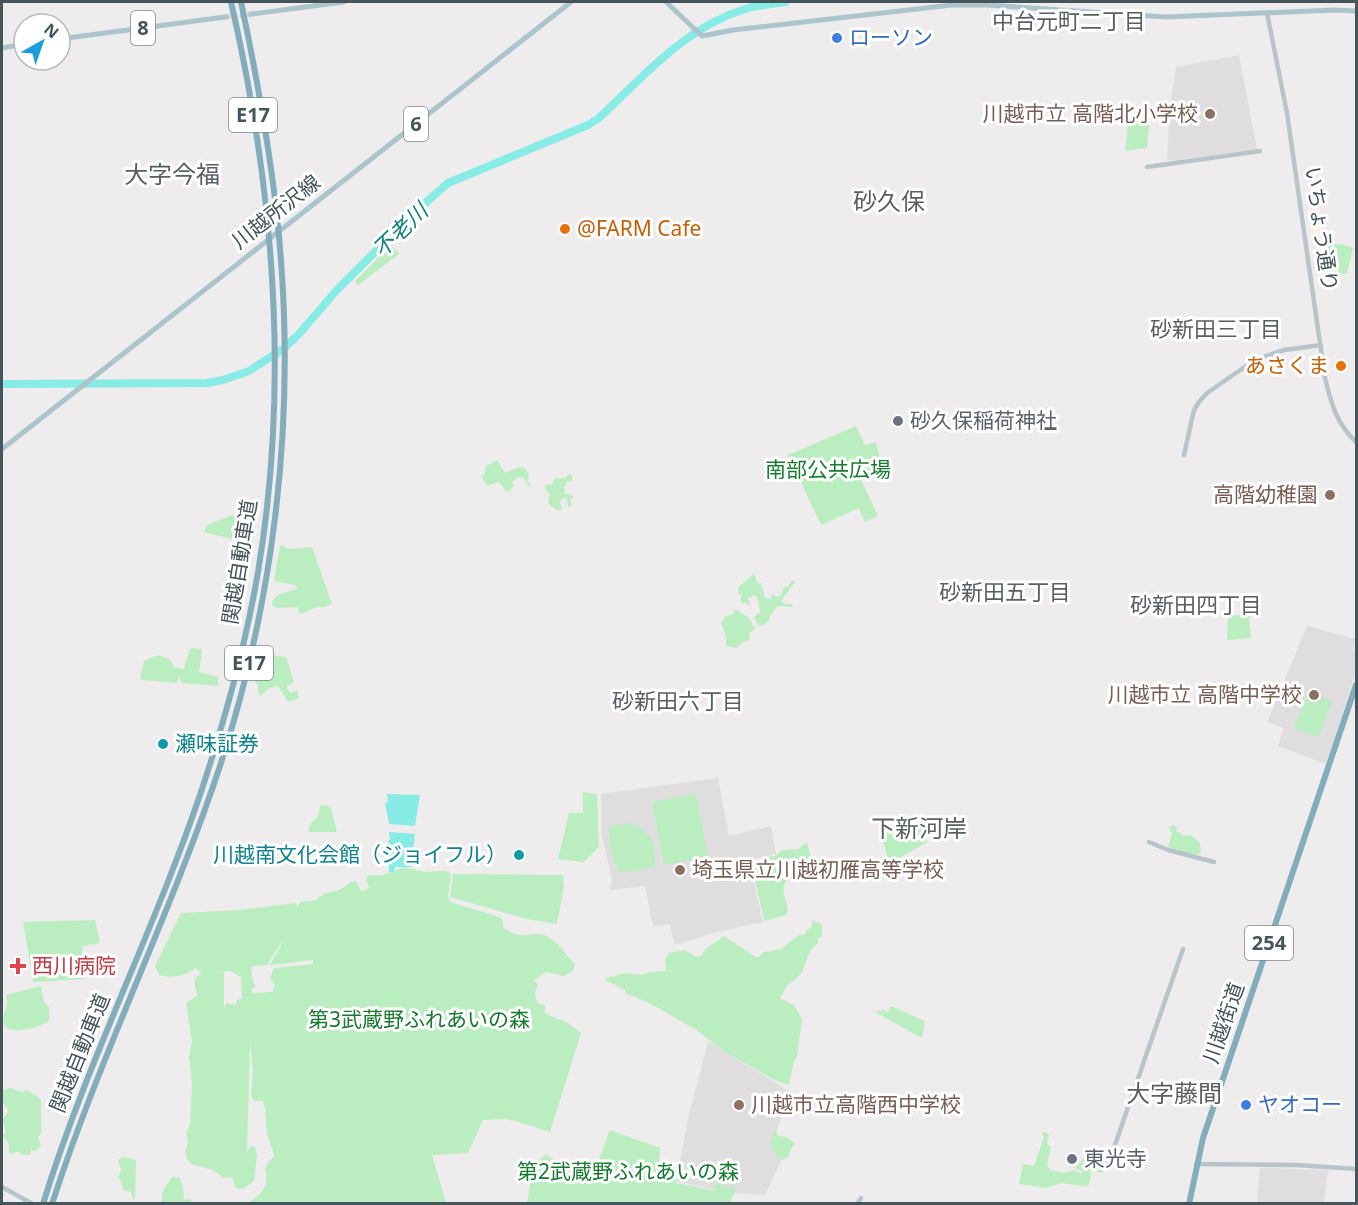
<svg xmlns="http://www.w3.org/2000/svg" width="1358" height="1205" viewBox="0 0 1358 1205" font-family="'Noto Sans','Noto Sans JP',sans-serif">
<style>
.commercial{fill:#fbefe4}
.education{fill:#e0dddf}
.green{fill:#baeec0;fill-rule:evenodd}
.water{fill:#87ebe6}
.lines{fill:none;stroke-linecap:round;stroke-linejoin:round}
.river{stroke:#87ebe6;stroke-width:8}
.major-tunnel{stroke:#c4c6c8;stroke-width:5;stroke-dasharray:5 2.5;stroke-linecap:butt}
.minor{stroke:#b7c5ca;stroke-width:4.5}
.major{stroke:#acc4cc;stroke-width:5}
.highway{stroke:#84adbc;stroke-width:6}
.shop-dot{fill:#3f7fe0;stroke:#fff;stroke-width:2}
.education-dot{fill:#8d6e63;stroke:#fff;stroke-width:2}
.food-dot{fill:#e8710a;stroke:#fff;stroke-width:2}
.worship-dot{fill:#6b7280;stroke:#fff;stroke-width:2}
.culture-dot{fill:#0f9aa8;stroke:#fff;stroke-width:2}
.health-dot{fill:#e0444e;stroke:#fff;stroke-width:2}
.labels{text-anchor:middle;stroke-width:6;stroke-linejoin:round;paint-order:stroke}
.shield{fill:#fff;stroke:#7d888c;stroke-width:1.5}
.shield-label{font-size:20px;font-weight:bold;fill:#45555a}
.shop-label{font-size:21px;fill:#366cbe;stroke:#fff;text-anchor:start}
.education-label{font-size:21px;fill:#785e54;stroke:#fff;text-anchor:end}
.street-label{font-size:21px;fill:#45555a;stroke:#fff}
.food-label{font-size:21px;fill:#c56008;stroke:#fff;text-anchor:start}
.worship-label{font-size:21px;fill:#5b616d;stroke:#fff;text-anchor:start}
.park-label{font-size:21px;fill:#177a2f;stroke:#fff}
.culture-label{font-size:21px;fill:#0d838f;stroke:#fff;text-anchor:start}
.health-label{font-size:21px;fill:#be3a42;stroke:#fff;text-anchor:start}
.neighbourhood-label{font-size:22px;fill:#595f61;stroke:#fff}
.water-label{font-size:22px;font-style:italic;fill:#0d807b;stroke:#fff}
.quarter-label{font-size:24px;fill:#595f61;stroke:#fff}
</style>
<rect width="100%" height="100%" fill="#efeced"/>
<path class="commercial" d="M 1319,207 L 1325,241 L 1313,243 L 1307,210 Z"/>
<g class="education">
<path d="M 1239,55 L 1257,149 L 1167,161 L 1170,105 L 1176,67 Z"/>
<path d="M 1307,626 L 1356,639 L 1353,650 L 1356,652 L 1356,672 L 1326,764 L 1278,746 L 1284,728 L 1267,722 Z"/>
<path d="M 718,778 L 729,836 L 771,826 L 776,854 L 749,860 L 763,922 L 721,931 L 674,945 L 670,924 L 653,927 L 645,886 L 610,890 L 612,880 L 601,832 L 601,794 Z"/>
<path d="M 708,1041 L 791,1092 L 771,1145 L 774,1152 L 782,1159 L 765,1195 L 734,1193 L 676,1182 L 688,1119 Z"/>
<path d="M 1260,1168 L 1328,1170 L 1324,1203 L 1257,1203 Z"/>
</g>
<g class="green">
<path d="M 1150,112 L 1147,148 L 1125,151 L 1129,116 Z"/>
<path d="M 1340,244 L 1353,248 L 1347,273 L 1327,275 L 1323,247 Z"/>
<path d="M 391,245 L 399,254 L 358,285 L 355,281 Z"/>
<path d="M 856,426 L 865,445 L 876,442 L 882,467 L 860,477 L 878,516 L 865,522 L 859,508 L 821,525 L 788,455 Z"/>
<path d="M 497,460 L 505,473 L 520,467 L 525,469 L 529,475 L 527,481 L 531,484 L 530,486 L 529,487 L 524,478 L 518,477 L 512,482 L 514,486 L 509,491 L 506,491 L 499,482 L 487,486 L 481,476 L 484,475 L 486,466 Z"/>
<path d="M 570,473 L 573,479 L 570,482 L 567,481 L 565,486 L 563,487 L 565,489 L 564,494 L 569,494 L 573,497 L 570,500 L 572,505 L 568,507 L 567,498 L 562,499 L 560,501 L 562,510 L 556,510 L 548,503 L 550,494 L 545,489 L 545,485 L 552,484 L 555,478 L 565,478 Z"/>
<path d="M 243,511 L 249,521 L 245,545 L 236,542 L 236,540 L 204,532 L 207,525 Z"/>
<path d="M 282,545 L 289,549 L 312,547 L 332,604 L 324,607 L 317,607 L 300,614 L 298,607 L 278,608 L 272,605 L 274,598 L 280,594 L 297,589 L 295,585 L 277,582 L 274,580 L 280,546 Z"/>
<path d="M 754,574 L 758,584 L 761,583 L 765,598 L 770,599 L 773,594 L 777,597 L 781,595 L 784,587 L 788,586 L 792,581 L 796,581 L 781,601 L 785,604 L 792,604 L 793,607 L 778,606 L 770,616 L 769,621 L 761,626 L 756,622 L 754,617 L 760,612 L 758,599 L 754,595 L 747,599 L 750,602 L 749,606 L 746,602 L 742,604 L 740,598 L 743,595 L 739,594 L 738,587 Z"/>
<path d="M 735,609 L 748,617 L 755,629 L 749,633 L 750,640 L 742,642 L 737,648 L 726,646 L 726,636 L 721,623 L 725,617 L 733,614 Z"/>
<path d="M 1249,614 L 1251,638 L 1227,640 L 1228,616 Z"/>
<path d="M 195,648 L 201,649 L 202,651 L 199,672 L 218,677 L 218,686 L 182,683 L 179,676 L 177,683 L 142,680 L 140,678 L 144,661 L 158,655 L 171,660 L 174,667 L 183,670 L 190,649 Z"/>
<path d="M 260,648 L 273,651 L 275,656 L 286,657 L 294,682 L 287,687 L 287,689 L 291,693 L 297,690 L 299,698 L 288,702 L 278,686 L 268,689 L 259,697 L 258,685 L 255,682 Z"/>
<path d="M 1308,692 L 1332,701 L 1319,737 L 1294,729 Z"/>
<path d="M 583,792 L 597,794 L 599,847 L 584,862 L 558,859 L 569,813 L 583,813 Z"/>
<path d="M 696,794 L 708,857 L 664,865 L 652,802 Z"/>
<path d="M 326,805 L 331,808 L 337,832 L 309,832 C 308,826 313,820 318,817 L 320,806 Z"/>
<path d="M 922,819 L 927,842 L 889,864 L 880,829 Z"/>
<path d="M 628,823 C 652,831 657,843 655,867 L 621,873 C 610,860 610,842 609,827 Z"/>
<path d="M 1173,825 L 1177,827 L 1176,831 L 1184,836 L 1191,835 L 1200,843 L 1201,854 L 1192,855 L 1168,847 L 1172,834 L 1169,827 Z"/>
<path d="M 807,842 L 813,867 L 808,871 L 788,875 C 777,899 790,896 787,915 L 764,921 L 753,870 L 761,860 L 767,857 L 775,856 L 782,850 L 798,849 Z"/>
<path d="M 404,867 L 424,872 L 446,871 L 451,874 L 448,897 L 450,902 L 500,917 L 503,921 L 503,927 C 520,941 528,932 545,935 L 558,944 L 575,965 L 573,971 L 564,976 L 546,972 L 534,980 L 538,985 C 534,991 534,999 539,1004 L 543,1004 L 546,1008 L 544,1011 L 546,1014 L 568,1023 L 581,1033 L 550,1132 L 519,1122 L 505,1119 L 483,1120 L 468,1153 L 432,1155 L 446,1203 L 249,1203 C 253,1199 261,1194 264,1189 C 272,1174 257,1169 274,1157 C 273,1148 268,1141 267,1132 C 265,1122 267,1113 263,1101 L 254,1101 L 251,1095 L 253,1069 L 250,1043 L 247,1152 L 251,1146 L 255,1147 L 257,1155 L 254,1181 L 243,1189 L 236,1188 L 232,1177 L 223,1178 L 213,1170 L 191,1164 L 186,1157 L 186,1149 L 188,1141 L 186,1133 L 190,1124 L 192,1084 L 189,1057 L 192,1041 L 186,1003 L 198,995 L 195,989 L 195,978 L 202,973 L 195,968 C 187,976 170,979 159,975 L 155,966 L 181,913 L 239,910 L 295,903 L 297,904 L 297,908 L 300,902 L 316,900 C 324,891 334,893 343,888 C 348,885 349,882 356,881 L 361,891 L 366,890 L 369,887 L 366,880 L 368,875 L 383,875 ZM 285,937 L 270,965 L 313,960 L 313,964 L 274,968 L 270,978 L 275,986 L 272,992 L 252,993 L 252,988 L 256,987 L 253,981 L 251,968 L 254,966 L 267,965 ZM 230,971 L 241,977 L 242,998 L 237,1000 L 236,1005 L 226,1003 L 224,1009 L 224,972 L 213,972 Z"/>
<path d="M 453,874 L 563,875 L 564,887 L 557,924 L 527,919 L 450,897 Z"/>
<path d="M 95,920 L 100,943 L 82,946 L 84,979 L 33,982 L 23,922 Z"/>
<path d="M 813,920 L 822,925 L 822,936 L 818,938 L 818,943 C 816,945 813,947 811,950 C 803,966 805,976 787,985 L 780,998 L 794,1005 L 802,1019 L 797,1057 L 794,1061 L 789,1085 L 774,1080 L 724,1051 L 695,1029 L 649,1003 L 625,993 L 625,990 L 605,980 L 610,976 L 613,977 L 623,973 L 642,975 L 649,972 L 666,971 L 665,960 L 669,953 L 685,950 L 696,957 L 701,956 L 707,948 L 724,936 L 757,958 L 764,952 L 781,949 L 799,935 L 805,934 L 807,929 L 811,928 Z"/>
<path d="M 41,986 L 44,1002 L 49,1007 L 49,1021 C 41,1027 9,1037 4,1024 C 1,1014 10,1007 6,995 Z"/>
<path d="M 891,1006 L 925,1021 L 922,1038 L 876,1013 L 877,1010 L 881,1012 L 882,1009 L 888,1012 Z"/>
<path d="M 11,1088 L 21,1092 L 27,1090 L 41,1099 L 41,1133 L 38,1138 L 41,1146 L 36,1151 L 31,1150 L 30,1155 L 23,1155 L 18,1152 L 9,1154 L 9,1145 L 3,1136 L 6,1133 L 3,1119 L 8,1112 L 7,1108 L 2,1101 L 2,1090 Z"/>
<path d="M 783,1108 L 776,1131 L 778,1136 L 787,1137 L 795,1144 L 790,1150 L 789,1156 L 784,1160 L 777,1157 L 770,1144 Z"/>
<path d="M 610,1130 L 660,1148 L 659,1164 L 667,1171 L 676,1174 L 676,1183 L 712,1190 L 715,1190 L 715,1185 L 719,1182 L 726,1188 L 734,1186 L 736,1189 L 730,1203 L 526,1203 L 528,1199 L 531,1175 L 536,1175 L 535,1166 L 542,1157 L 546,1155 C 561,1163 575,1175 592,1178 Z"/>
<path d="M 1045,1132 L 1049,1135 L 1047,1144 L 1051,1147 L 1047,1164 L 1050,1170 L 1063,1173 L 1074,1170 L 1082,1174 L 1082,1171 L 1075,1168 L 1084,1158 L 1100,1164 L 1106,1161 L 1103,1172 L 1100,1173 L 1094,1170 L 1090,1171 L 1091,1177 L 1088,1187 L 1062,1183 L 1047,1188 L 1019,1184 L 1023,1164 L 1034,1166 L 1044,1137 L 1042,1133 Z"/>
<path d="M 122,1157 L 136,1160 L 135,1199 L 133,1200 L 131,1192 L 123,1190 L 122,1183 L 118,1177 L 121,1171 L 118,1160 Z"/>
<path d="M 172,1177 L 180,1178 L 183,1187 L 184,1200 L 190,1199 L 193,1203 L 162,1203 C 160,1190 166,1187 172,1177 Z"/>
</g>
<g class="water">
<path d="M 387,794 L 420,795 L 415,826 L 389,824 L 385,803 L 388,802 Z"/>
<path d="M 389,832 L 415,834 L 411,867 L 395,867 L 394,872 L 389,872 L 388,841 L 390,840 Z"/>
</g>
<g class="lines">
<path class="river" d="M 2,384 L 207,383 L 223,380 L 249,371 L 283,349 L 298,335 L 336,291 L 415,212 L 448,183 L 588,125 L 599,118 C 644,76 684,28 745,9 C 758,5 772,4 785,2"/>
<path class="major-tunnel" d="M 225,17 L 252,14"/>
<g class="minor">
<path d="M 1267,13 L 1287,113 L 1325,378 C 1331,404 1337,424 1356,442"/>
<path d="M 1147,167 L 1260,151"/>
<path d="M 1184,455 L 1194,410 L 1199,402 L 1207,393 L 1249,364 L 1263,357 L 1284,350 L 1321,345"/>
<path d="M 1149,842 L 1168,850 L 1214,862"/>
<path d="M 1196,1164 L 1296,1165 L 1356,1169"/>
<path d="M 1108,1165 L 1183,949"/>
<path d="M 2,1187 L 31,1203"/>
<path d="M 857,1204 L 861,1198"/>
</g>
<g class="major">
<path d="M 666,2 L 702,36 L 733,30 L 952,5 L 987,5 L 1166,17 L 1335,10 L 1356,11"/>
<path d="M 252,14 L 344,2"/>
<path d="M 60,39 L 225,17"/>
<path d="M 2,48 L 24,44"/>
<path d="M 2,449 L 571,2"/>
</g>
<g class="highway">
<path d="M 43,1204 C 86,1064 153,933 200,795 C 224,723 245,648 258,572 C 290,381 274,189 231,2"/>
<path d="M 52,1204 C 100,1055 171,914 220,766 C 273,604 294,430 281,261 C 275,174 259,87 241,2"/>
<path d="M 1189,1204 L 1203,1138 L 1356,685"/>
</g>
</g>
<g class="shop-dot">
<circle cx="837" cy="38" r="6"/>
<circle cx="1246" cy="1105" r="6"/>
</g>
<g class="education-dot">
<circle cx="1210" cy="114" r="6"/>
<circle cx="1330" cy="495" r="6"/>
<circle cx="1314" cy="695" r="6"/>
<circle cx="680" cy="870" r="6"/>
<circle cx="739" cy="1105" r="6"/>
</g>
<g class="food-dot">
<circle cx="565" cy="229" r="6"/>
<circle cx="1341" cy="366" r="6"/>
</g>
<g class="worship-dot">
<circle cx="898" cy="421" r="6"/>
<circle cx="1072" cy="1159" r="6"/>
</g>
<g class="culture-dot">
<circle cx="163" cy="744" r="6"/>
<circle cx="519" cy="855" r="6"/>
</g>
<path class="health-dot" d="M15 957h6v6h6v6h-6v6h-6v-6h-6v-6h6z"/>
<g class="labels">
<g class="shield">
<rect x="131" y="11" width="24" height="34" rx="4.5"/>
<rect x="229" y="98" width="48" height="34" rx="4.5"/>
<rect x="404" y="107" width="24" height="34" rx="4.5"/>
<rect x="225" y="646" width="48" height="34" rx="4.5"/>
<rect x="1245" y="926" width="48" height="34" rx="4.5"/>
</g>
<g class="shield-label">
<text x="143" y="35">8</text>
<text x="253" y="122">E17</text>
<text x="416" y="131">6</text>
<text x="249" y="670">E17</text>
<text x="1269" y="950">254</text>
</g>
<g class="shop-label">
<text x="849" y="45">ローソン</text>
<text x="1258" y="1112">ヤオコー</text>
</g>
<g class="education-label">
<text x="1198" y="121">川越市立 高階北小学校</text>
<text x="1318" y="502">高階幼稚園</text>
<text x="1302" y="702">川越市立 高階中学校</text>
<text x="692" y="877" text-anchor="start">埼玉県立川越初雁高等学校</text>
<text x="751" y="1112" text-anchor="start">川越市立高階西中学校</text>
</g>
<g class="street-label">
<text transform="translate(276 212) rotate(-38)" y="7">川越所沢線</text>
<text transform="translate(1321 229) rotate(82)" y="7">いちょう通り</text>
<text transform="translate(240 562) rotate(-81)" y="7">関越自動車道</text>
<text transform="translate(1224 1023) rotate(-71)" y="7">川越街道</text>
<text transform="translate(80 1053) rotate(-68)" y="7">関越自動車道</text>
</g>
<g class="food-label">
<text x="577" y="236">@FARM Cafe</text>
<text x="1329" y="373" text-anchor="end">あさくま</text>
</g>
<g class="worship-label">
<text x="910" y="428">砂久保稲荷神社</text>
<text x="1084" y="1166">東光寺</text>
</g>
<g class="park-label">
<text x="828" y="477">南部公共広場</text>
<text x="419" y="1027">第3武蔵野ふれあいの森</text>
<text x="628" y="1179">第2武蔵野ふれあいの森</text>
</g>
<g class="culture-label">
<text x="175" y="751">瀬味証券</text>
<text x="507" y="862" text-anchor="end">川越南文化会館（ジョイフル）</text>
</g>
<g class="health-label">
<text x="32" y="973">西川病院</text>
</g>
<g class="neighbourhood-label">
<text x="1069" y="29">中台元町二丁目</text>
<text x="1216" y="337">砂新田三丁目</text>
<text x="1005" y="600">砂新田五丁目</text>
<text x="1196" y="613">砂新田四丁目</text>
<text x="678" y="709">砂新田六丁目</text>
</g>
<g class="water-label">
<text transform="translate(400 230) rotate(-44)" y="8">不老川</text>
</g>
<g class="quarter-label">
<text x="172" y="183">大字今福</text>
<text x="889" y="210">砂久保</text>
<text x="919" y="837">下新河岸</text>
<text x="1174" y="1102">大字藤間</text>
</g>
</g>
<rect width="1358" height="1205" fill="none" stroke="#45555a" stroke-width="6"/>
<g transform="translate(42 42) rotate(40)"><circle r="28" fill="#ffffff" stroke="#b5bbbd" stroke-width="1.5"/>
<path d="M0-4.5L10 22L0 15L-10 22Z" fill="#19a0dc"/>
<text y="-9" font-size="16" font-weight="bold" text-anchor="middle" fill="#45555a">N</text>
</g>
</svg>
